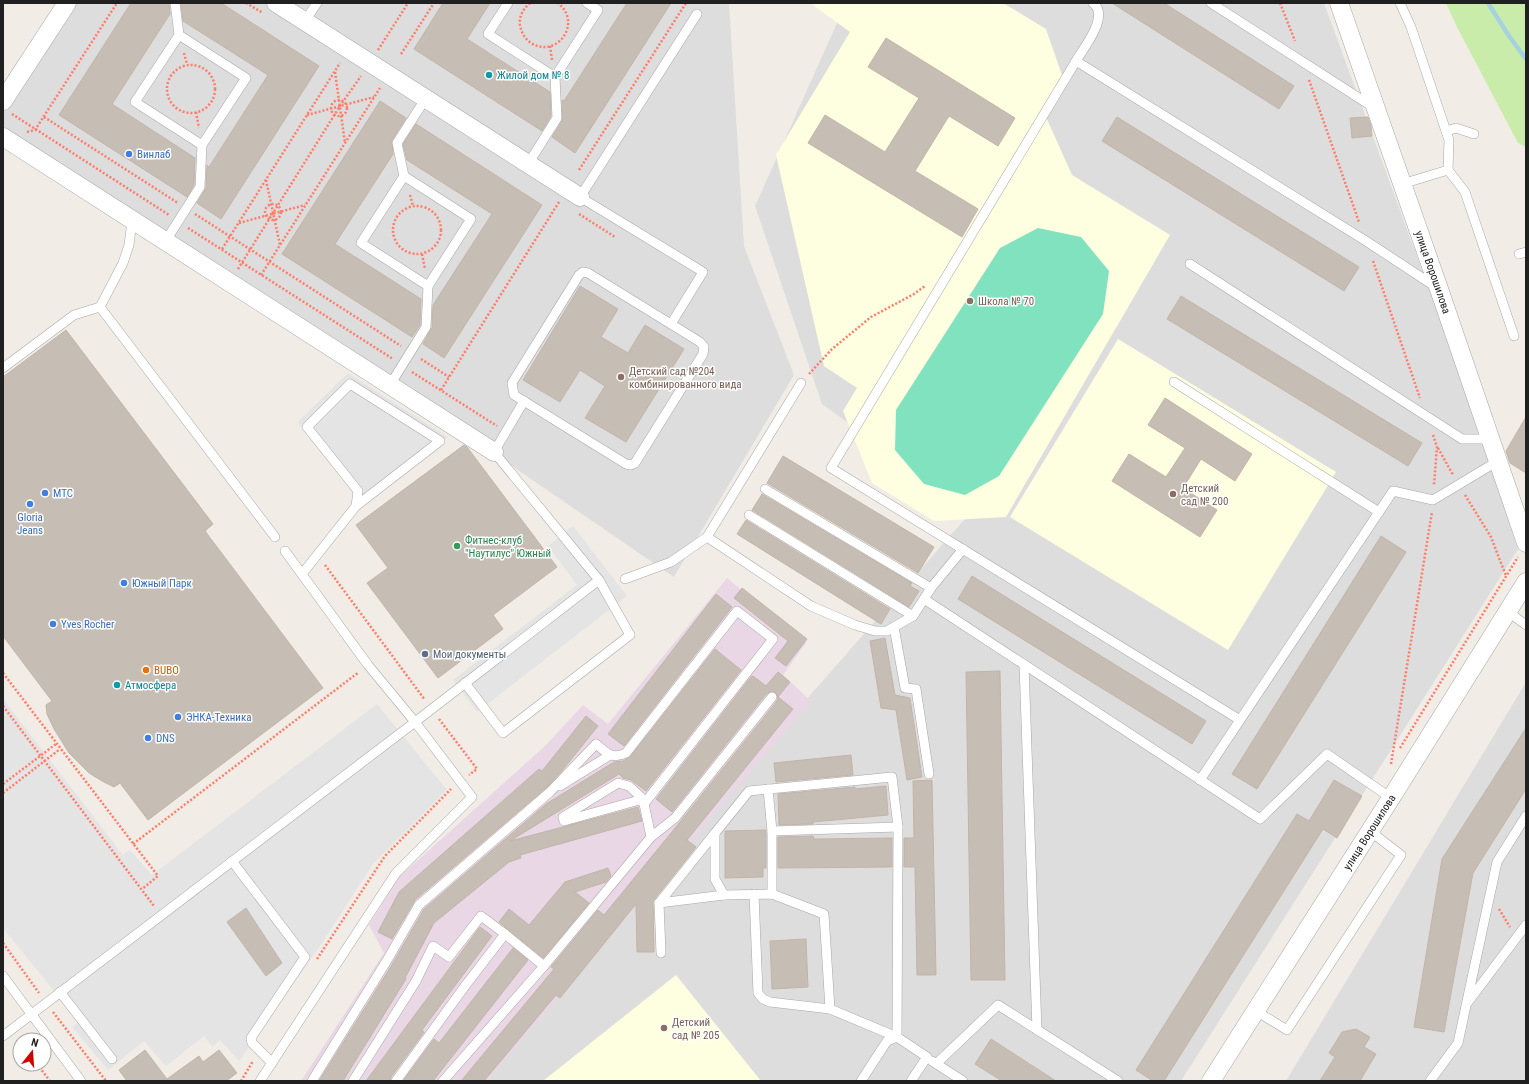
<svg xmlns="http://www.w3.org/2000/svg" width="1529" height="1084" viewBox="0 0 1529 1084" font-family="'Roboto Condensed',sans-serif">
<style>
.residential{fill:#dedddd}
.industrial{fill:#ead7e6}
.education{fill:#feffe0}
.grass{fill:#c9ecaa}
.pitch{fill:#81e2bf}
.parking{fill:#e4e4e4}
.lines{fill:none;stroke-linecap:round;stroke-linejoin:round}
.stream{stroke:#a5d1e0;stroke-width:4.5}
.building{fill:#c6bdb5;stroke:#c3b4a7}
.service-casing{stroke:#a7a7a7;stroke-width:10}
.minor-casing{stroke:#a7a7a7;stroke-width:19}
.path{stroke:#ff7c69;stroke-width:2.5;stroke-dasharray:2 2;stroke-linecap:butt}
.service{stroke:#fff;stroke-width:9}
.minor{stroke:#fff;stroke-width:18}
.culture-dot{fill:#0f9aa8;stroke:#fff;stroke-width:1.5}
.shop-dot{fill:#3f7fe0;stroke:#fff;stroke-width:1.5}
.education-dot{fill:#8d6e63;stroke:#fff;stroke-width:1.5}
.leisure-dot{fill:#2e9e5b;stroke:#fff;stroke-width:1.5}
.service-dot{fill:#5c6f8a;stroke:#fff;stroke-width:1.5}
.food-dot{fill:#e8710a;stroke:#fff;stroke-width:1.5}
.labels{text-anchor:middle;stroke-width:3;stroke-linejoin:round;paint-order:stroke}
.culture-label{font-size:11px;fill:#0d838f;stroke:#fff;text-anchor:start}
.shop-label{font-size:11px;fill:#366cbe;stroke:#fff;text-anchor:start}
.street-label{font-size:11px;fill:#202020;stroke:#fff}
.education-label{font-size:11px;fill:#785e54;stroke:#fff;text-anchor:start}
.leisure-label{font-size:11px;fill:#27864d;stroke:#fff;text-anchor:start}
.service-label{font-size:11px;fill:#4e5e75;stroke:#fff;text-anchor:start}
.food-label{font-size:11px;fill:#c56008;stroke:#fff;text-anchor:start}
</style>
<rect width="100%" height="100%" fill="#f1ede6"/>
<g class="residential">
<path d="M 67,3 L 729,3 L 744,246 L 794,375 L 674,577 L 452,425 L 3,137 L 3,101 Z"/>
<path d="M 846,3 L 1324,3 L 1522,543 L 1181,1081 L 446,1081 L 805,701 L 971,512 L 822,404 L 755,206 Z"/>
<path d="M 1526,682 L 1526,1081 L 1286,1081 Z"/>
</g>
<path class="industrial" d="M 727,578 L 806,643 L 783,675 L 811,701 L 487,1081 L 301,1081 L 384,953 L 369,925 L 399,877 L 545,746 L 583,705 L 608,724 Z"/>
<g class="education">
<path d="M 810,3 L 1003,3 L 1046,29 L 1064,81 L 1046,117 L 1072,175 L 1170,235 L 1006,517 L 934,521 L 872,483 L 843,411 L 857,388 L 824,366 L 776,155 L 850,32 Z"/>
<path d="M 1118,339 L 1336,472 L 1228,650 L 1010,517 Z"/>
<path d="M 676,975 L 761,1081 L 543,1081 Z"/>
</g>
<path class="grass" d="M 1446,3 L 1526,3 L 1526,147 L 1518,143 L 1457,27 Z"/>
<path class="pitch" d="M 1038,228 L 1081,237 L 1109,271 L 1103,314 L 999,476 L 965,495 L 924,484 L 895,450 L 896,410 L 1000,248 Z"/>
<g class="parking">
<path d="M 348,373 L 448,437 L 362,504 L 298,422 Z"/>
<path d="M 573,526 L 627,596 L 477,712 L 453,680 L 577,585 L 548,546 Z"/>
<path d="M 3,699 L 123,855 L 130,850 L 152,875 L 377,704 L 447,790 L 373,864 L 322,943 L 239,1061 L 220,1040 L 212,1047 L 204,1036 L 166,1066 L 144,1041 L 108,1070 L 72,1027 L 79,1022 L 3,928 Z"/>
</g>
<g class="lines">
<path class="stream" d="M 1488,3 L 1509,36 L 1526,59"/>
</g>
<g class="building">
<path d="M 131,3 L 169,3 L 170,14 L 112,104 L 195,158 L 194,185 L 187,197 L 59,115 Z"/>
<path d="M 181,3 L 221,3 L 319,66 L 221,219 L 197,203 L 206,188 L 207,165 L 209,167 L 268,75 L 183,21 Z"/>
<path d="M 443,3 L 490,3 L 467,39 L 550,92 L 551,116 L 542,131 L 414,49 Z"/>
<path d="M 627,3 L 671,3 L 575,153 L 552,137 L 562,121 L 562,100 L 564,101 Z"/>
<path d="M 1112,3 L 1164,3 L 1294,86 L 1279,109 Z"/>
<path d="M 886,38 L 1015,118 L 998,146 L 949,116 L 915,171 L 978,209 L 962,237 L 808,143 L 825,115 L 885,152 L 919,98 L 868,67 Z"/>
<path d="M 380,101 L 406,118 L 392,140 L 393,154 L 335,244 L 421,299 L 420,325 L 412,337 L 282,254 Z"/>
<path d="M 1117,117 L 1359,267 L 1344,291 L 1102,141 Z"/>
<path d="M 1368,117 L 1371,126 L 1372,136 L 1352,138 L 1350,118 Z"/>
<path d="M 416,124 L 542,205 L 444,358 L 423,344 L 432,328 L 433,305 L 492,214 L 407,160 L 403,144 Z"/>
<path d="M 580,286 L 618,309 L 601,337 L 628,353 L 645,325 L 684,349 L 626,442 L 585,418 L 605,386 L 580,370 L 560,402 L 523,380 Z"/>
<path d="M 1181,296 L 1422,443 L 1408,466 L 1167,319 Z"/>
<path d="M 66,330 L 213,524 L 205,531 L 323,688 L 148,820 L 120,783 L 114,787 L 102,781 L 89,773 L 69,753 L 54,729 L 47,714 L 46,705 L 52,701 L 3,636 L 3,377 Z"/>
<path d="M 1165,398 L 1252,454 L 1235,481 L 1201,459 L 1183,488 L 1217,510 L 1200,537 L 1112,481 L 1129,454 L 1166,477 L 1185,448 L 1148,425 Z"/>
<path d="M 1526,417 L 1526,473 L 1510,463 L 1506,451 Z"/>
<path d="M 464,445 L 467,447 L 557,567 L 493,615 L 503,629 L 438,678 L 367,583 L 388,568 L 356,525 Z"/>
<path d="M 783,456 L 934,547 L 918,573 L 767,483 Z"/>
<path d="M 762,494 L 912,583 L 910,586 L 919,591 L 909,607 L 752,510 Z"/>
<path d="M 746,520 L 890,609 L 881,624 L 737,534 Z"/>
<path d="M 1381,536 L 1406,552 L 1257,789 L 1232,774 Z"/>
<path d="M 972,576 L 1206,721 L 1192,744 L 958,599 Z"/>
<path d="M 742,588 L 807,639 L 786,666 L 775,658 L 788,641 L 734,598 Z"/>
<path d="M 716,594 L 732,607 L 624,746 L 608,734 Z"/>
<path d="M 885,638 L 895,695 L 910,698 L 922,777 L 907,780 L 896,710 L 881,708 L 870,641 Z"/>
<path d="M 715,649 L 741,670 L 646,791 L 630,779 L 631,780 L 623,778 L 619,774 L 510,841 L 638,807 L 642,821 L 520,855 L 521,858 L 509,862 L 434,923 L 405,978 L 406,979 L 343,1081 L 319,1081 L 390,968 L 424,909 L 546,804 L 614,762 L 623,761 L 630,757 Z"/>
<path d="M 1000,671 L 1005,980 L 971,980 L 966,672 Z"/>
<path d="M 778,672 L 790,682 L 778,697 L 793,709 L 687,840 L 696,847 L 653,901 L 654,952 L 637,952 L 636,904 L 560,998 L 556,995 L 484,1081 L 461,1081 L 554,969 L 551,967 L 598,910 L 604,915 L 680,822 L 777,701 L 778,698 L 776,693 L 773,691 L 767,693 L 672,812 L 656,799 L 751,677 L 753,676 L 766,686 Z"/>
<path d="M 586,716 L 598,726 L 561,772 L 546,788 L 415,900 L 392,939 L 378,932 L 399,892 L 539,769 L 542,771 Z"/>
<path d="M 1526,728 L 1526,789 L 1473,873 L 1444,1032 L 1414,1027 L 1442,859 Z"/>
<path d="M 851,755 L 853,775 L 776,782 L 774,763 Z"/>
<path d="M 932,780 L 936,975 L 917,975 L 915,867 L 904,867 L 904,838 L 914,838 L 913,781 Z"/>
<path d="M 1334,780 L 1362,796 L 1337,838 L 1323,829 L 1164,1081 L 1153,1081 L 1136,1070 L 1297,814 L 1309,821 Z"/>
<path d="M 886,786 L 888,815 L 813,822 L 813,824 L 779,825 L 778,794 L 855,787 L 855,789 Z"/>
<path d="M 766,830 L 766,868 L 763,868 L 763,877 L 725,878 L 725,831 Z"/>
<path d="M 813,836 L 814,839 L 892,838 L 892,867 L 778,868 L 778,837 Z"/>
<path d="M 608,868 L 611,876 L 606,882 L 575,892 L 589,903 L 543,958 L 499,922 L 509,909 L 529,925 L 565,882 Z"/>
<path d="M 246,908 L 282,963 L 266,976 L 227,922 Z"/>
<path d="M 480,927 L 492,936 L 422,1030 L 424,1032 L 391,1077 L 390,1081 L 366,1081 Z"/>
<path d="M 806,939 L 808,987 L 772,989 L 770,941 Z"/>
<path d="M 513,948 L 528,960 L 433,1081 L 403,1081 L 434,1039 L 439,1043 Z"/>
<path d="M 1356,1029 L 1370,1037 L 1364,1047 L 1376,1054 L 1360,1081 L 1320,1081 L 1335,1057 L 1329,1053 L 1342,1032 Z"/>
<path d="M 991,1039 L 1056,1081 L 1002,1081 L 975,1064 Z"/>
<path d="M 145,1050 L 167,1079 L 199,1056 L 203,1062 L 219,1050 L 237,1073 L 226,1081 L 127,1081 L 119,1070 Z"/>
</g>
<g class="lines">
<g class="service-casing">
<g id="service">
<path d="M 175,3 L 179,35 L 135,102 L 202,145 L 246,78 L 179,35"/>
<path d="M 508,3 L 488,34 L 555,77 L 598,10 L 587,3"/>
<path d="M 1211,3 L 1373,107"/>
<path d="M 1400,3 L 1411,27 L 1449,140 L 1448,170"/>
<path d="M 305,21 L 317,3"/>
<path d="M 1076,61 C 1084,47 1110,16 1093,3"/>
<path d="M 1447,131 L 1456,128 L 1474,134"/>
<path d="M 528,164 L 557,118 L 555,77"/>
<path d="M 404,176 L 471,219 L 428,286 L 361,243 L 404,176 L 397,143 L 426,98"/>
<path d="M 1402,184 L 1448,170 L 1465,192 L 1514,336"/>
<path d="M 132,221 L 129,245 L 123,263 L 100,307 L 275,537"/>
<path d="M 165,242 L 200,187 L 202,145"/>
<path d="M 1519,254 L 1526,252"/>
<path d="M 1190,264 L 1462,439 L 1490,439"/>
<path d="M 583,272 L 588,273 L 700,342 L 704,347 L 703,354 L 635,463 L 631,465 L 626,464 L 514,395 L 512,383 L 579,275 Z"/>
<path d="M 671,324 L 703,272 L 580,197 L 697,14"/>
<path d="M 3,368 L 74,315 L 100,307"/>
<path d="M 1174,382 L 1379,512"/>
<path d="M 390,385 L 426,327 L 428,286"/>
<path d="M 765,489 L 931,588"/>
<path d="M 749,515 L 913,616 L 931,588 L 963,549"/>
<path d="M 707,537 L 811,606 L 855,625 L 875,631 L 887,631 L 913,616"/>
<path d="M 302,574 L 356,506 L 358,491 L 307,427 L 350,384 L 440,441 L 356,506"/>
<path d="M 625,579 L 671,562 L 707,537 L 801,383"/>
<path d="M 924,599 L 1260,819 L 1327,754 L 1391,798"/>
<path d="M 1507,611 L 1526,625"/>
<path d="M 894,627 L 905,688 L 916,689 L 929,774"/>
<path d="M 1024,665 L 1037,1030"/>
<path d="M 465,683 L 503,733 L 630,635 L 599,580 L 494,452 L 524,401"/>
<path d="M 1240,720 L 831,468 L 1076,61 L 1366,241 L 1436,287"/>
<path d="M 1200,780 L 1393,491 L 1433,500 L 1498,461"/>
<path d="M 560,786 L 610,755"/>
<path d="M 768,789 L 772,831 L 772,894"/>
<path d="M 643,799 L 564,821 L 563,817 L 618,783 L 629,786 L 643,799 L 651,837"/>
<path d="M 772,831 L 898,827"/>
<path d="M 715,833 L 749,791 L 892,777 L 898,827 L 897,1037 L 927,1057 L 911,1081"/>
<path d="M 232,861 L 305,957 L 251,1038 L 252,1043 L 272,1063"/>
<path d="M 754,894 L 758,993 L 763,999 L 770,1002 L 830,1009"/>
<path d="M 659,903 L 724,895"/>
<path d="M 661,953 L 659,903 L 715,833 L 715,879 L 724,895 L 772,894 L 824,914 L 830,1009 L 897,1037"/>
<path d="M 3,976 L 81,1081"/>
<path d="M 60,992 L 112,1059"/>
<path d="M 1468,1002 L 1526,925"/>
<path d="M 1256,1011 L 1287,1030 L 1401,855 L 1370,831"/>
<path d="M 3,1036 L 415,722 L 368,665 L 285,551"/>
<path d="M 932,1061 L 963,1081"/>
<path d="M 937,1063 L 998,1005 L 1118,1081"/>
<path d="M 260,1081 L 396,873 L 472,797 L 415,722 L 599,580"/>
<path d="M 312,1081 L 386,962 L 419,905 L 550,792 L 596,744 C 606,752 611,760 626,753 L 737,611 L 773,639 L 644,804"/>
<path d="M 353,1081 L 416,981 L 433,946 L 449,957 L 481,916 L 505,934"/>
<path d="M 396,1081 L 465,986 L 505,934 L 544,966"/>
<path d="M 443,1081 L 544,966 L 651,837 L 675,818 L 772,697"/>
<path d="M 861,1081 L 887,1041 L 897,1037"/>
<path d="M 1430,1081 L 1458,1043 L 1497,862 L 1526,816"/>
</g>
</g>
<g class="minor-casing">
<g id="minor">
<path d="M 276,3 L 580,197"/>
<path id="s1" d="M 1339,3 L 1439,289 L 1526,543"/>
<path d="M 3,101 L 67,3"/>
<path d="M 3,137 L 494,452"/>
<path id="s2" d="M 1211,1081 L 1391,798 L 1526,582"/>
</g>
</g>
<g class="path">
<path d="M 246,3 L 263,13"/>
<path d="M 530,3 C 523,9 519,16 520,25 C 521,32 525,39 531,43 C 557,59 583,23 558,3"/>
<path d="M 1280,3 L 1295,41"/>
<path d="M 550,46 L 552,60"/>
<path d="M 378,50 L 408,3"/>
<path d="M 184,53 L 187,64"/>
<path d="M 401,54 L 434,3"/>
<circle cx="191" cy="89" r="24"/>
<path d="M 335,72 L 345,143"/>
<path d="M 1309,80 L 1359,222"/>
<circle cx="339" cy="108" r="8"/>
<path d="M 196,112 L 199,128"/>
<path d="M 12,114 L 169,215"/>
<path d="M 307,115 L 374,97"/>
<path d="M 44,117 L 178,203"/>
<path d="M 27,132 L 35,130 L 117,3"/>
<path d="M 579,170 L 686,3"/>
<path d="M 266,180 L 280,245"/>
<path d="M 410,195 L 413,206"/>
<circle cx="273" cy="212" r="8"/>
<circle cx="417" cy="230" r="24"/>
<path d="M 195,214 L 401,346"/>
<path d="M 579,214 L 615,237"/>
<path d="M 239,223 L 305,205"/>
<path d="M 188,228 L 393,359"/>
<path d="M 222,249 L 340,63"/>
<path d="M 422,254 L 425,269"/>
<path d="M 1373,261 L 1420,398"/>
<path d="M 238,269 L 340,106 L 361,76"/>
<path d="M 261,275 L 380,88"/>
<path d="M 421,359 L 449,377"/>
<path d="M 412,372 L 497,426"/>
<path d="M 809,374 L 832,349 L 871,317 L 914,294 L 925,286"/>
<path d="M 441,390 L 559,202"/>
<path d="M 1433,435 L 1437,447 L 1434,485"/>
<path d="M 1438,448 L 1453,475"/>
<path d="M 1465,495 L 1491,537 L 1506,576"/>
<path d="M 325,565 L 425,700"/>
<path d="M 3,673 L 158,876 L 142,889"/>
<path d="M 3,706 L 154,906"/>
<path d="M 439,719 L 477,769 L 469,775"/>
<path d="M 1400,748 L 1518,557"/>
<path d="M 1391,764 L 1432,512"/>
<path d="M 3,784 L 56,744"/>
<path d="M 3,793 L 60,749"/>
<path d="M 133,844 L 359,672"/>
<path d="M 1499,909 L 1510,927"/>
<path d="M 3,943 L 39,993"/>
<path d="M 317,959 L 385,856 L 451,789"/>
<path d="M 53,1012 L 106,1081"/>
<path d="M 37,1064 L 50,1081"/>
<path d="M 241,1081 L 253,1061"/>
</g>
<use href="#service" class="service"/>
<use href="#minor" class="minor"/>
</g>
<g class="culture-dot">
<circle cx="489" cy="75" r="4"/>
<circle cx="117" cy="685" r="4"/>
</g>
<g class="shop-dot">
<circle cx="129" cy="154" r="4"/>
<circle cx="45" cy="493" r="4"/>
<circle cx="30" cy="504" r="4"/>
<circle cx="124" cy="583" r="4"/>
<circle cx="53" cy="624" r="4"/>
<circle cx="178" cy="717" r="4"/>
<circle cx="148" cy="738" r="4"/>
</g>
<g class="education-dot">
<circle cx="970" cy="301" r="4"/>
<circle cx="621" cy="377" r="4"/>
<circle cx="1173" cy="494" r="4"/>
<circle cx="664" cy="1028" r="4"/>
</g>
<circle class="leisure-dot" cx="457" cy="546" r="4"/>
<circle class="service-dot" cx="425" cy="654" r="4"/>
<circle class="food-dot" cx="146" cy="670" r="4"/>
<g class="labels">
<g class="culture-label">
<text x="497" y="79">Жилой дом № 8</text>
<text x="125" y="689">Атмосфера</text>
</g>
<g class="shop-label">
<text x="137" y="158">Винлаб</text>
<text x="53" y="497">МТС</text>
<text x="30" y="521" text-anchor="middle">Gloria<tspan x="30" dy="13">Jeans</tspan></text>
<text x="132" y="587">Южный Парк</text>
<text x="61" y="628">Yves Rocher</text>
<text x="186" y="721">ЭНКА-Техника</text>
<text x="156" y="742">DNS</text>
</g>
<g class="street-label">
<text dy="4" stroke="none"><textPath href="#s1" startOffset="285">улица Ворошилова</textPath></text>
<text dy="4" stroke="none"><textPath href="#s2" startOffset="295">улица Ворошилова</textPath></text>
</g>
<g class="education-label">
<text x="978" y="305">Школа № 70</text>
<text x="629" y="375">Детский сад №204<tspan x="629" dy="13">комбинированного вида</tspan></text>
<text x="1181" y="492">Детский<tspan x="1181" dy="13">сад № 200</tspan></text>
<text x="672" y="1026">Детский<tspan x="672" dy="13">сад № 205</tspan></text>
</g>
<g class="leisure-label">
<text x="465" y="544">Фитнес-клуб<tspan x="465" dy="13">"Наутилус" Южный</tspan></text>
</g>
<g class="service-label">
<text x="433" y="658">Мои документы</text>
</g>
<g class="food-label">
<text x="154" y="674">BUBO</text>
</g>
</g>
<rect width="1529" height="1084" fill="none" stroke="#202020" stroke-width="8"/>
<g transform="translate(32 1052) rotate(17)"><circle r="19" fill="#ffffff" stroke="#a6a6a6"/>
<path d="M0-3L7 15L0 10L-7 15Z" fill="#cf0600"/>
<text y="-6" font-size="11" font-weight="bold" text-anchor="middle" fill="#202020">N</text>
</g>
</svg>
